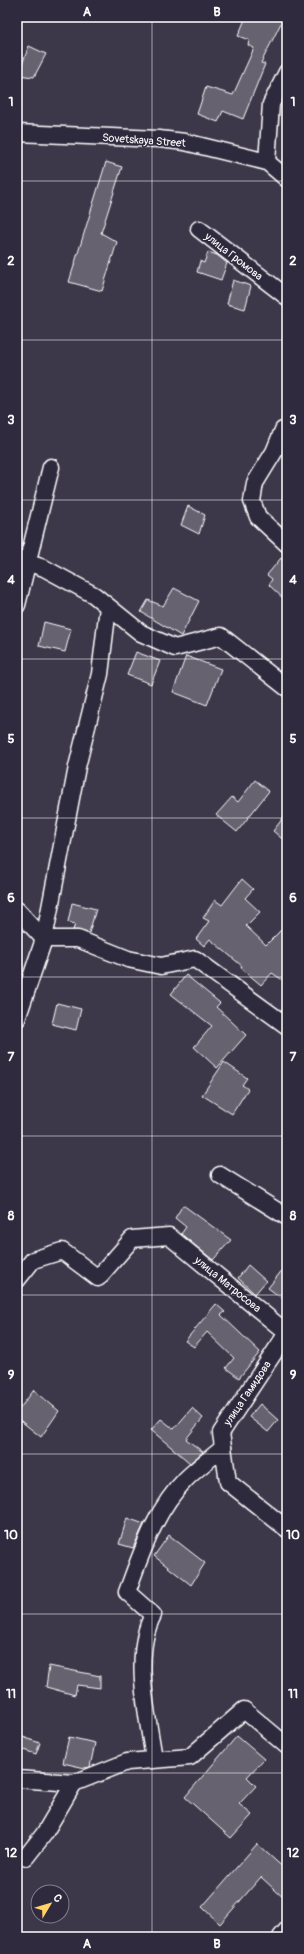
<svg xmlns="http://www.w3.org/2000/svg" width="304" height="1954" viewBox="0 0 304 1954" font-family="Pangolin,sans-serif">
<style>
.building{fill:#666270;stroke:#fff}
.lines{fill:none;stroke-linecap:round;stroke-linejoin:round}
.minor-casing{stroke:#fff;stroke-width:19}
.minor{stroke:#2f2a3d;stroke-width:16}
.grid{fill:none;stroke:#fff;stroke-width:1;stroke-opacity:0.55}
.labels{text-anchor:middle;stroke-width:3;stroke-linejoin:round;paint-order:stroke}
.street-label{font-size:11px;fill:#fff;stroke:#2f2a3d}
.neatline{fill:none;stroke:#fff;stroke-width:1.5}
.grid-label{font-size:13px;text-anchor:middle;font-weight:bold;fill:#fff}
</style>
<rect width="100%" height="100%" fill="#3c3749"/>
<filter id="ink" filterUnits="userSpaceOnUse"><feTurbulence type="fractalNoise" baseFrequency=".025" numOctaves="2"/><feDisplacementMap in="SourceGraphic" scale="8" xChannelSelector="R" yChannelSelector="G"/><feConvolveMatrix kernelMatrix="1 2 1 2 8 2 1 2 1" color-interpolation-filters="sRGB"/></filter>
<g filter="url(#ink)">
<g class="building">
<path d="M 246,17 L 284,17 L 261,63 L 265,64 L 243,119 L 223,111 L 218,122 L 197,114 L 206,87 L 233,95 L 254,48 L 248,45 L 249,40 L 238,36 Z"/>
<path d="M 29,46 L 46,54 L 34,77 L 18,75 Z"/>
<path d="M 106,162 L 122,167 L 101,233 L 117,242 L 102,291 L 69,282 Z"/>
<path d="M 208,252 L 217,255 L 227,263 L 221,280 L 197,272 L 200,261 L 204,263 Z"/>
<path d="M 233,280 L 251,286 L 245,309 L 227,304 Z"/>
<path d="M 188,506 L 205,515 L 199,534 L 181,525 Z"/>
<path d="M 281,558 L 287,564 L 287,602 L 269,585 L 272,579 L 267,575 Z"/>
<path d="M 174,588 L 199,601 L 181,636 L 141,612 L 148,600 L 163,606 Z"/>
<path d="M 44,622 L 71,629 L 65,652 L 39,646 Z"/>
<path d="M 136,652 L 160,661 L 151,684 L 127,675 Z"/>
<path d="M 186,656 L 221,669 L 207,705 L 173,692 Z"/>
<path d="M 255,780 L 269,791 L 237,832 L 216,815 L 232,797 L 238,802 Z"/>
<path d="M 287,813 L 287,843 L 273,831 Z"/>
<path d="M 242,879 L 253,889 L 245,898 L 260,912 L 246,926 L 266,945 L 287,924 L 287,983 L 272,973 L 261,985 L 241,968 L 242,966 L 210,939 L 204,946 L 196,939 L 209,921 L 203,918 L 215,900 L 222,905 Z"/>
<path d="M 72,903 L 96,909 L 89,933 L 73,930 L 75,924 L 68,922 Z"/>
<path d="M 186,975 L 220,1003 L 216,1007 L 246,1035 L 217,1068 L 194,1047 L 212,1026 L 171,994 Z"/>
<path d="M 57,1003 L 81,1009 L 76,1030 L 52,1024 Z"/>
<path d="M 224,1062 L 247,1078 L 242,1085 L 248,1089 L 232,1114 L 202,1095 Z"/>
<path d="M 183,1205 L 231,1240 L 213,1260 L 181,1234 L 186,1227 L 175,1218 Z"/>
<path d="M 287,1264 L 287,1302 L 268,1288 Z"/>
<path d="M 248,1265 L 266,1281 L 255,1294 L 238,1278 Z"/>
<path d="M 216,1304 L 225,1312 L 221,1315 L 260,1352 L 239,1378 L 226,1368 L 234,1358 L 207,1332 L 194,1347 L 185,1341 Z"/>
<path d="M 34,1390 L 59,1411 L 41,1437 L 17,1418 L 17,1412 Z"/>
<path d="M 260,1404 L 278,1420 L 268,1432 L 249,1417 Z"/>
<path d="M 192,1408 L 203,1418 L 186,1439 L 203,1452 L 190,1463 L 151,1430 L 161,1419 L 174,1429 Z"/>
<path d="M 127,1518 L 144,1524 L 133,1548 L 119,1544 Z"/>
<path d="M 169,1535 L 205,1563 L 191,1585 L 154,1556 Z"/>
<path d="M 49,1666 L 100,1676 L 100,1688 L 77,1685 L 75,1695 L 46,1687 Z"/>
<path d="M 17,1735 L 40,1743 L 36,1754 L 17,1748 Z"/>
<path d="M 237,1736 L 264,1759 L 247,1777 L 256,1786 L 239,1804 L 252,1815 L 231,1838 L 185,1797 Z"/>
<path d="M 69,1737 L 95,1743 L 90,1767 L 85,1768 L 63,1763 Z"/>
<path d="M 257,1844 L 287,1871 L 287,1901 L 261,1877 L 220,1924 L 202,1907 Z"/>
</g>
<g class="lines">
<g class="minor-casing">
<g id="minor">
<path d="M 17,133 L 159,139 L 185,142 L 267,162 L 287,179"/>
<path d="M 267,162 L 271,104 L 287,72"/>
<path d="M 199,229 L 287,297"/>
<path d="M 287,429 L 283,430 L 274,452 L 255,483 L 252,501 L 258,517 L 287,544"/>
<path d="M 17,559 L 44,568 L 94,595 L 141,633 L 175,648 L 221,636 L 287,688"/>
<path d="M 17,605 L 51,467"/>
<path d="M 17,910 L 44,939 L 78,939 L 128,959 L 161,966 L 195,959 L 287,1026"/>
<path d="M 17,1019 L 44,939 L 77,767 L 100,674 L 108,607"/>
<path d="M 220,1175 L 287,1217"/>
<path d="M 17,1280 L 33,1260 L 62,1251 L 98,1278 L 132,1239 L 169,1236 L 287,1333"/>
<path d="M 287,1333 L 221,1433 L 228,1482 L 287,1529"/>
<path d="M 154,1759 C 148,1717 132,1654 153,1615 L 127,1592 C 142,1552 155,1510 186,1479 C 197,1468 211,1458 223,1448"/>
<path d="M 17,1779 L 74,1783 L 127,1762 L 190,1757 L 244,1710 L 287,1746"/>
<path d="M 26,1857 L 44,1834 L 74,1783"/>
<path d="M 281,1937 L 287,1930"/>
</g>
</g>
<use href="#minor" class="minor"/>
</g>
</g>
<path class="grid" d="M 152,17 L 152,1937M 17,181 L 287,181M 17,340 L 287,340M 17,500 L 287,500M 17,659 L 287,659M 17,818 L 287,818M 17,977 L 287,977M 17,1136 L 287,1136M 17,1295 L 287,1295M 17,1454 L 287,1454M 17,1614 L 287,1614M 17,1773 L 287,1773"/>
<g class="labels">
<g class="street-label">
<text transform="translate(144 140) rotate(4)" y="4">Sovetskaya Street</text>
<text transform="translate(234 256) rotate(38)" y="4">улица Громова</text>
<text transform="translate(228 1284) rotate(39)" y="4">улица Матросова</text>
<text transform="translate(247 1393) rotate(-56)" y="4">улица Гамидова</text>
</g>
</g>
<rect width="304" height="1954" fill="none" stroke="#2f2a3d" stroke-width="44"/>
<g transform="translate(50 1904) rotate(52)"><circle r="19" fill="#2f2a3d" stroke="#827f8b"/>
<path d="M0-3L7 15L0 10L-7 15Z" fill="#ffd166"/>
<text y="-6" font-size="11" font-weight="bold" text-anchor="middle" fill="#ffffff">С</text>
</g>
<rect x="22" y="22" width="260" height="1910" class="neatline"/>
<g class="grid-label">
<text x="87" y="16">A</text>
<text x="217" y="16">B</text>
<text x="11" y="106">1</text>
<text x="293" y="106">1</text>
<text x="11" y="265">2</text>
<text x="293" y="265">2</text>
<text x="11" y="424">3</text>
<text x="293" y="424">3</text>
<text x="11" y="584">4</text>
<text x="293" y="584">4</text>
<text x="11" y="743">5</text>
<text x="293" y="743">5</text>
<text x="11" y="902">6</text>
<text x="293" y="902">6</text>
<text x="11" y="1061">7</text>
<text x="293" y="1061">7</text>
<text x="11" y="1220">8</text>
<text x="293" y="1220">8</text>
<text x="11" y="1379">9</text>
<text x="293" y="1379">9</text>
<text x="11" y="1539">10</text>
<text x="293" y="1539">10</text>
<text x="11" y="1698">11</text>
<text x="293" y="1698">11</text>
<text x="11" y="1857">12</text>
<text x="293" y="1857">12</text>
<text x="87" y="1948">A</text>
<text x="217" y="1948">B</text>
</g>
</svg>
